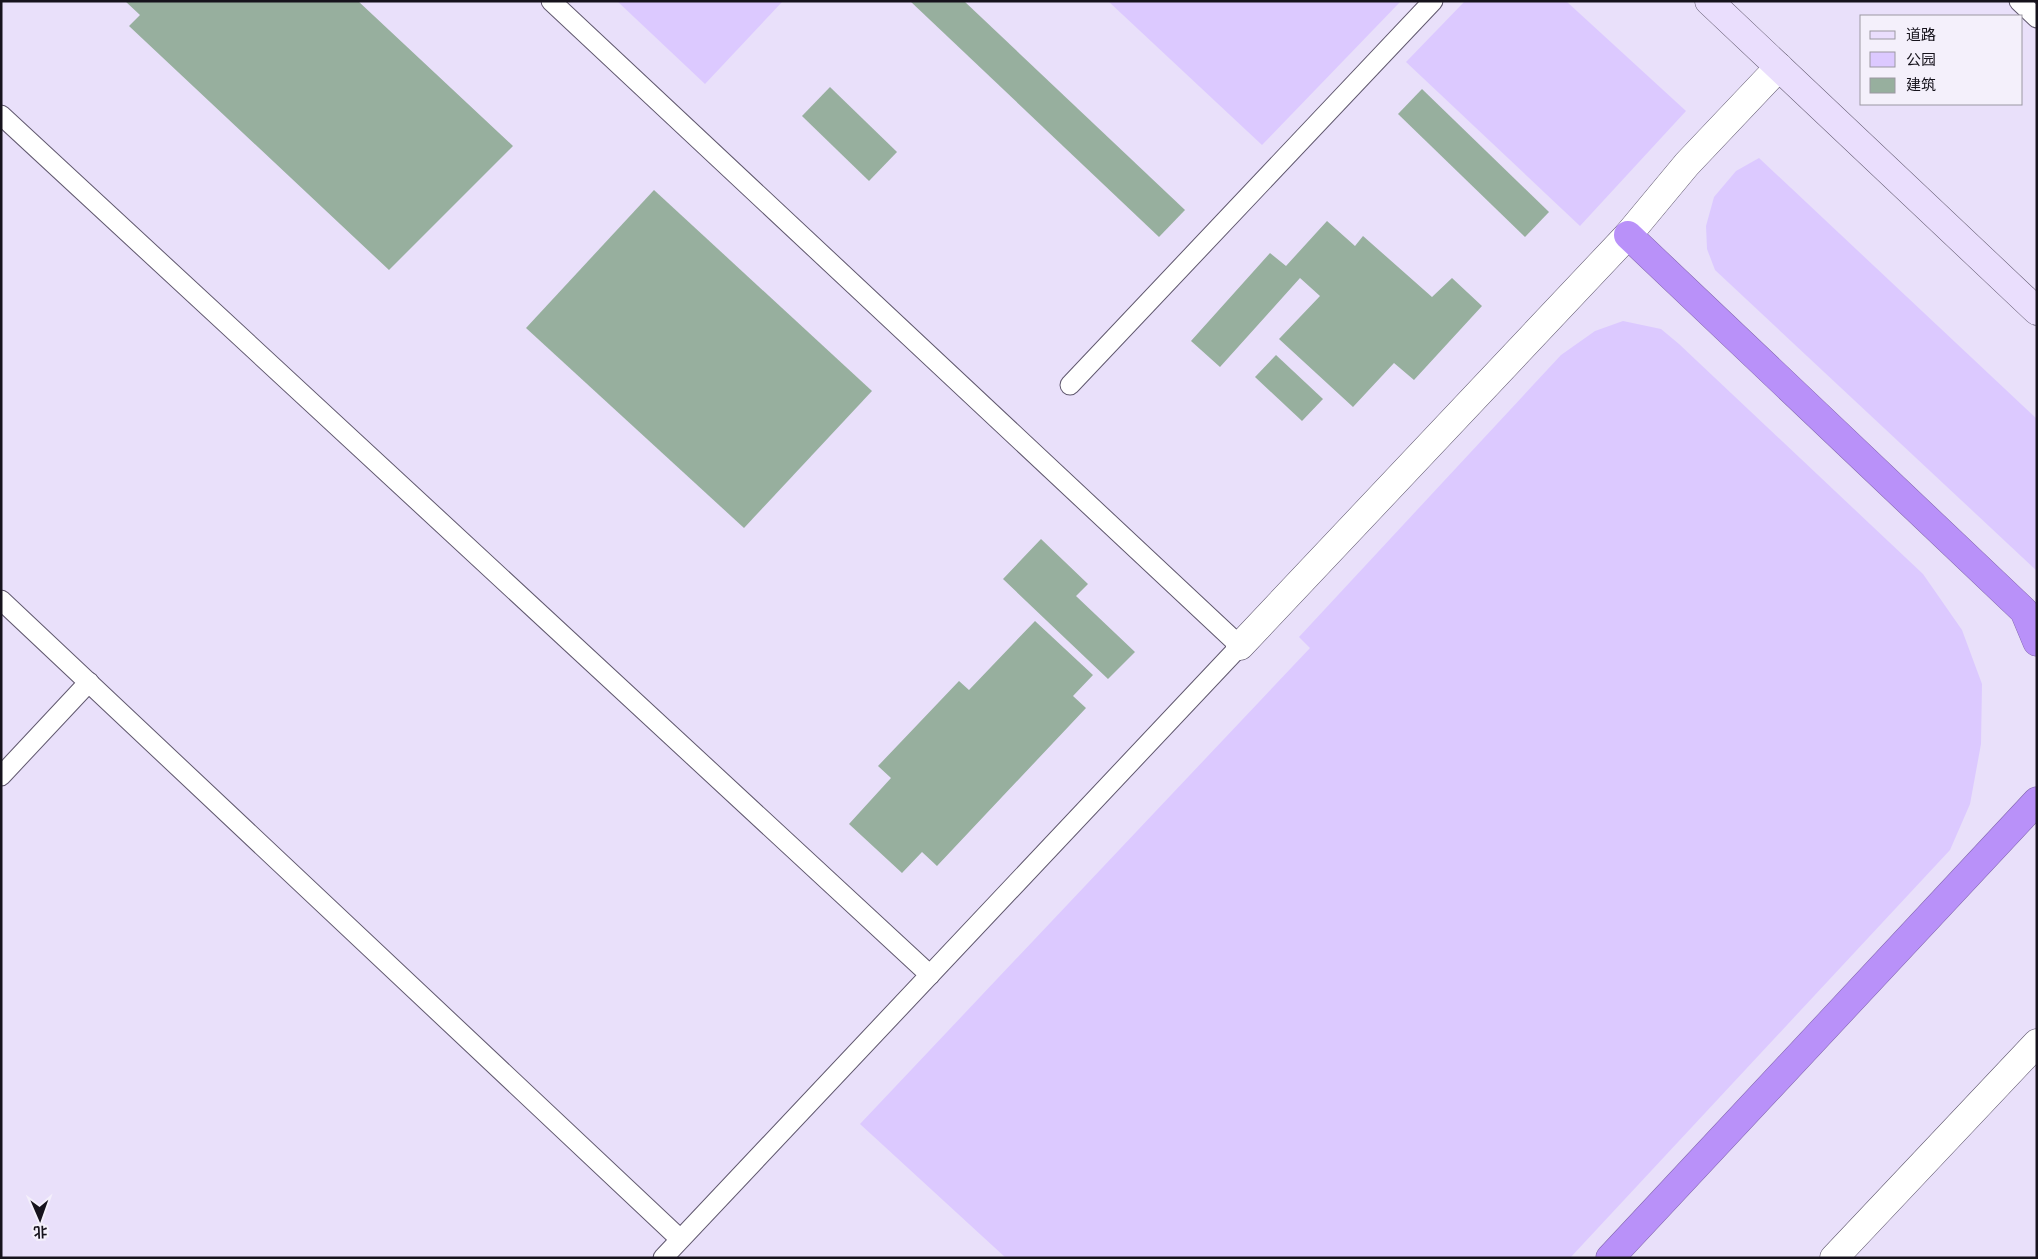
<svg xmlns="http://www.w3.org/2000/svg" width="2038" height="1259" viewBox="0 0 2038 1259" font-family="'Noto Sans','Noto Sans SC',sans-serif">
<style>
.green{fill:#dcc9ff}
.building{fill:#97af9e}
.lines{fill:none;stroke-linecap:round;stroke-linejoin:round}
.lane-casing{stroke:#60586e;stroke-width:21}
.street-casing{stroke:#60586e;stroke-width:29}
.secondary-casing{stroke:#60586e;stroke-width:29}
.highway-casing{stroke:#8065ac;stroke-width:29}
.lane{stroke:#fff;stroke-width:19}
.street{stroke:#fff;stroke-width:28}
.secondary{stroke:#eadefd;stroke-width:28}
.highway{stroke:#b991f9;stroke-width:28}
</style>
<rect width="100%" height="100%" fill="#e9e0fa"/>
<g class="green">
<path d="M 617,1 L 783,1 L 705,84 Z"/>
<path d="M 1108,1 L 1401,1 L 1262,145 Z"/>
<path d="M 1465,1 L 1566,1 L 1686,111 L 1580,226 L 1406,62 Z"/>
<path d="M 1759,158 L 2037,419 L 2037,571 L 1715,270 L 1707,249 L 1706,226 L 1714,197 L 1736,171 Z"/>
<path d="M 1623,321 L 1661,329 L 1679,344 L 1923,574 L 1962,630 L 1982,684 L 1981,744 L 1970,804 L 1950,850 L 1570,1258 L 1006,1258 L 860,1124 L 1310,648 L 1299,637 L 1561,355 L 1595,331 Z"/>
</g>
<g class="building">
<path d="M 125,1 L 358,1 L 513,146 L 389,270 L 129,26 L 140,15 Z"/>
<path d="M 910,1 L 964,1 L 1185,210 L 1159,237 Z"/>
<path d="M 830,87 L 897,152 L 869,181 L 802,116 Z"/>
<path d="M 1422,89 L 1549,212 L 1525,237 L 1398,114 Z"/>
<path d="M 654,190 L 872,391 L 744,528 L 526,328 Z"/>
<path d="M 1327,221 L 1355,246 L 1363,236 L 1432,297 L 1452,278 L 1482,306 L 1414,380 L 1394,363 L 1353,407 L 1279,339 L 1320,296 L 1300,278 L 1220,367 L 1191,341 L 1270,253 L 1286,266 Z"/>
<path d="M 1276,355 L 1323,399 L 1302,421 L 1255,377 Z"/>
<path d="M 1041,539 L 1088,584 L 1076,596 L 1135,652 L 1108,679 L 1003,579 Z"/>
<path d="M 1035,621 L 1093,675 L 1073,696 L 1086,708 L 937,866 L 922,852 L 902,873 L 849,824 L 891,778 L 878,766 L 959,681 L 969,690 Z"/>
</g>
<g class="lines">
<g class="lane-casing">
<g id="lane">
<path d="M 551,1 L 1240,646 L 663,1258"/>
<path d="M 2019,1 L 2037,18"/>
<path d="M 1,115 L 930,975"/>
<path d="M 1070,385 L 1433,1"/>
<path d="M 1,600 L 680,1239"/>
<path d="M 1,776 L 89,682"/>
</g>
</g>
<g class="street-casing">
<g id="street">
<path d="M 1240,646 L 1628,235 L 1687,164 L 1779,67"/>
<path d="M 1834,1258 L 2037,1043"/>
</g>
</g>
<g class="secondary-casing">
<path id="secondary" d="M 1709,1 L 2037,311"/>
</g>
<g class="highway-casing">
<g id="highway">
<path d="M 1628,235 L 2024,611 L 2037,642"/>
<path d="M 1610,1258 L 2037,801"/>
</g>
</g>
<use href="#lane" class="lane"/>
<use href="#street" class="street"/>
<use href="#secondary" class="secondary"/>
<use href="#highway" class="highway"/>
</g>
<rect width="2038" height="1259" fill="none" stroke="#16131c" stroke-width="5"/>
<rect x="1860" y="15" width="162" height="90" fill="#f4f0fb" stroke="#9b98a2"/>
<rect x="1870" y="31" width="25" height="8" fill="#eadefd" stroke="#9b98a2"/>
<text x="1906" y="40" font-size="15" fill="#16131c">道路</text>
<rect x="1870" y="52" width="25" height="15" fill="#dcc9ff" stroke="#9b98a2"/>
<text x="1906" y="65" font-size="15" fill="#16131c">公园</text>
<rect x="1870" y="78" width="25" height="15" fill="#97af9e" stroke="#9b98a2"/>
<text x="1906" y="90" font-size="15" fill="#16131c">建筑</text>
<g transform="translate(40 1219) rotate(178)" stroke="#f4f0fb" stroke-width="4" paint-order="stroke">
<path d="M0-4L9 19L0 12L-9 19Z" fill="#16131c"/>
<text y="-8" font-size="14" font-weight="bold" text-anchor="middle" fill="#16131c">北</text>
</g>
</svg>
